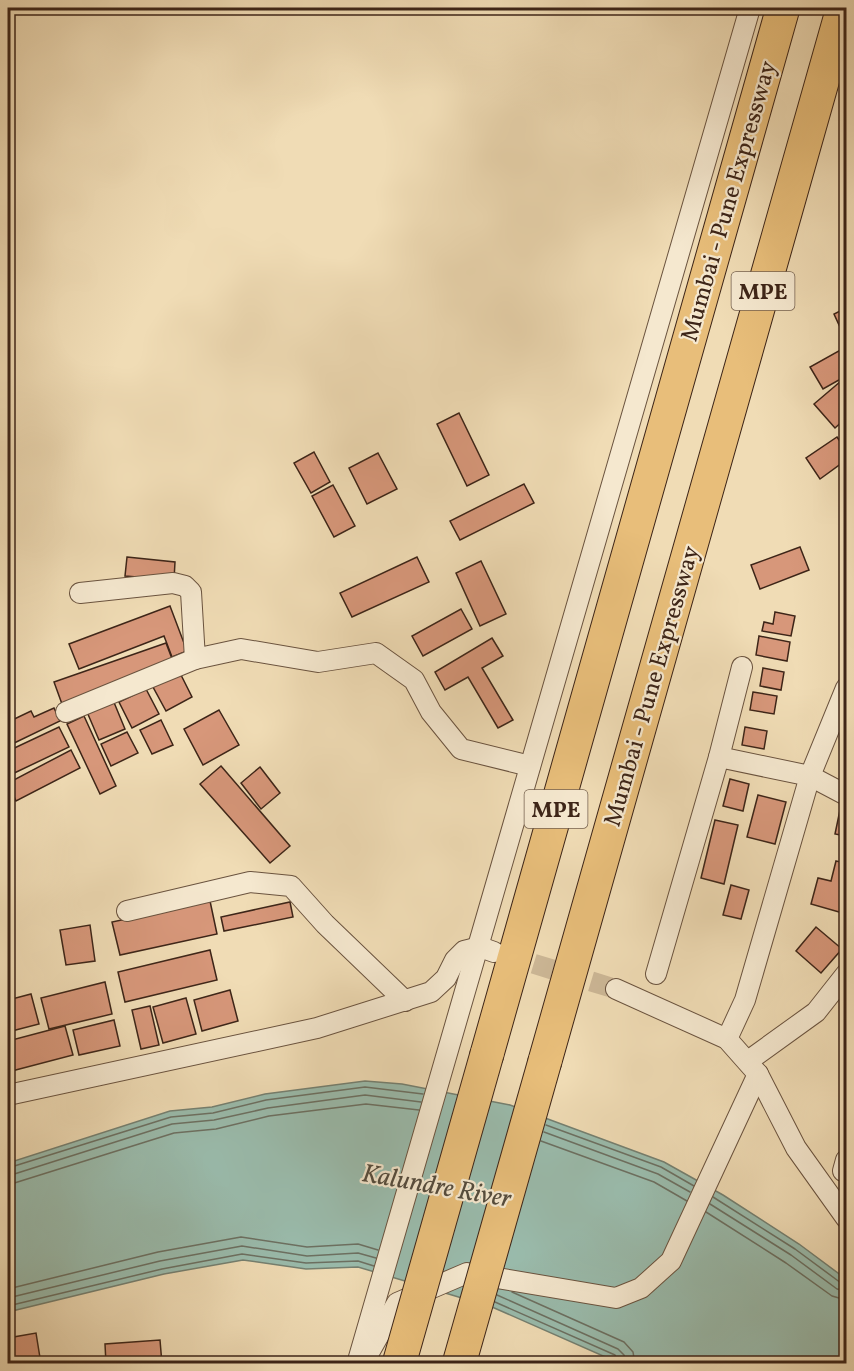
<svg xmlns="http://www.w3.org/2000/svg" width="854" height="1371" viewBox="0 0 854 1371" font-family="Vollkorn,serif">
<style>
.water{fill:#9abcad;stroke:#758071;stroke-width:1.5}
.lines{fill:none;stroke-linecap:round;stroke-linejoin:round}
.shore{stroke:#6c7062;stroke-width:1.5}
.building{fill:#d7977a;stroke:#3d2518;stroke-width:1.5}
.minor-tunnel{stroke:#ccb796;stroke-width:20;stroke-dasharray:20 10;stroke-linecap:butt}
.minor-casing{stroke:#6a533f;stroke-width:22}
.motorway-casing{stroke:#3d2518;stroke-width:35}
.minor{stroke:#f5e8cf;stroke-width:20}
.motorway{stroke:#e8be7a;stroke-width:33}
.motorway-bridge-casing{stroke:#3d2518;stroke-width:35;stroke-linecap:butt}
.motorway-bridge{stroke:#e8be7a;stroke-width:33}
.labels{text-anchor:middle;stroke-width:4.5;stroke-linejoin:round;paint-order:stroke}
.shield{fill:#f5e8cf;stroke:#74604f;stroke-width:1.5}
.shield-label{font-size:22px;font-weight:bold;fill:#3d2518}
.street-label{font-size:24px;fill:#3d2518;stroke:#f5e8cf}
.water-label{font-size:26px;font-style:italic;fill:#544b3d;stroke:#f5e8cf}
</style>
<rect width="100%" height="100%" fill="#f0dcb5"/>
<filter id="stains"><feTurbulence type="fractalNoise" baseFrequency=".00333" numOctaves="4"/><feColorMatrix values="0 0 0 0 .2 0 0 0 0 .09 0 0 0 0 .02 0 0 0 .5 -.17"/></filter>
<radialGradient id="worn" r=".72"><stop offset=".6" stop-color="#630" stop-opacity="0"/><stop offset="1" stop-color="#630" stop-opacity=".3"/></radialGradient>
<path class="water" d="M 365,1081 L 402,1084 L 510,1105 L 664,1162 L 723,1195 L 799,1244 L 846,1279 L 846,1363 L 619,1363 L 492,1307 L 358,1267 L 306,1269 L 243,1260 L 164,1274 L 8,1312 L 8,1163 L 170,1111 L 212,1107 L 265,1094 Z"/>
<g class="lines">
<g class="shore">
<path d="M 546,1125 L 661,1167 L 694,1186"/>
<path d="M 544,1132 L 658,1174 L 690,1192"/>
<path d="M 541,1141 L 654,1182 L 687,1201"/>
<path d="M 8,1168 L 171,1117 L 213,1113 L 266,1100 L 365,1087 L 423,1094"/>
<path d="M 8,1176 L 172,1124 L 214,1120 L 268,1108 L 365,1095 L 421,1102"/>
<path d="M 8,1185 L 174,1133 L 216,1129 L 269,1116 L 366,1104 L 419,1110"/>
<path d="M 713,1197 L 795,1249 L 841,1283 L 846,1284"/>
<path d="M 710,1204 L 791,1255 L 837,1289 L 846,1291"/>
<path d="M 706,1212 L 786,1263 L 832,1296 L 846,1300"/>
<path d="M 8,1289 L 158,1252 L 241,1237 L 307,1247 L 358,1244 L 378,1250"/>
<path d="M 512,1292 L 624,1342 L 633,1352 L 635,1364"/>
<path d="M 497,1295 L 618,1349 L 624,1355 L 626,1364"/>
<path d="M 8,1298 L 160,1261 L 242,1246 L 307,1256 L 358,1253 L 376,1258"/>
<path d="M 495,1302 L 615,1355 L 619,1364"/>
<path d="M 8,1306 L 162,1269 L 242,1254 L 306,1263 L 358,1261 L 374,1266"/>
</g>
</g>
<g class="building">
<path d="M 846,308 L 846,338 L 845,338 L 834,314 Z"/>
<path d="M 844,348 L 846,353 L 846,376 L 823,389 L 810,367 Z"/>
<path d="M 841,381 L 846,387 L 846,418 L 835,428 L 814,404 Z"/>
<path d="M 459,413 L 489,475 L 467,486 L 437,424 Z"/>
<path d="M 837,437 L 846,450 L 846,460 L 820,479 L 806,458 Z"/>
<path d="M 314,452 L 330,482 L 311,493 L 294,463 Z"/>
<path d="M 378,453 L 397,489 L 367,504 L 349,468 Z"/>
<path d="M 524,484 L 534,503 L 460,540 L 450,521 Z"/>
<path d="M 333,485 L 355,526 L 334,537 L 312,496 Z"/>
<path d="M 800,547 L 809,570 L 760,589 L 751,565 Z"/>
<path d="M 127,557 L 175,562 L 174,580 L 125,576 Z"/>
<path d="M 417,557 L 429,582 L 352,617 L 340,593 Z"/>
<path d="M 481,561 L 506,614 L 480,626 L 456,573 Z"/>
<path d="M 170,606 L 187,651 L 172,657 L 164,636 L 79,669 L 69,644 Z"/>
<path d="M 461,609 L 472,629 L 423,656 L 412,636 Z"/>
<path d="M 775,612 L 795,616 L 791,636 L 762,631 L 764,622 L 773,624 Z"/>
<path d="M 759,636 L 790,642 L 787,661 L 756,655 Z"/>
<path d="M 492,638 L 503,656 L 482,668 L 513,720 L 498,728 L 468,677 L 445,690 L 435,672 Z"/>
<path d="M 166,643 L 174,664 L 62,704 L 54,682 Z"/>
<path d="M 763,668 L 784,672 L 781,690 L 760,686 Z"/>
<path d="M 180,673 L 192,697 L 166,711 L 153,687 Z"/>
<path d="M 146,689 L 159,714 L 132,728 L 119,702 Z"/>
<path d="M 753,692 L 777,696 L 774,714 L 750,710 Z"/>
<path d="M 113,700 L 125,729 L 99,740 L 87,712 Z"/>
<path d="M 54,708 L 60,721 L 8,746 L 8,722 L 31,711 L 34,717 Z"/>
<path d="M 219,710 L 239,745 L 203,765 L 184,729 Z"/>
<path d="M 84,716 L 116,786 L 100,794 L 67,724 Z"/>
<path d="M 161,720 L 173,745 L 152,754 L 140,730 Z"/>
<path d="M 59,727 L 69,747 L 8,776 L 8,751 Z"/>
<path d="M 745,727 L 767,731 L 764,749 L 742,745 Z"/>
<path d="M 127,732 L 138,753 L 111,766 L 101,744 Z"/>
<path d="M 71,750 L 80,768 L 16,801 L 8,783 Z"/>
<path d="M 221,766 L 290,846 L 270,863 L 200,784 Z"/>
<path d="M 260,767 L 280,793 L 261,809 L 241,783 Z"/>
<path d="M 730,779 L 749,784 L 743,811 L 723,806 Z"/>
<path d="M 758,795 L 786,802 L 775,844 L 747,837 Z"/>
<path d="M 840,810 L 846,812 L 846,836 L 835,834 Z"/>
<path d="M 715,820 L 738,825 L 724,884 L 701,878 Z"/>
<path d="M 836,861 L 846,863 L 846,914 L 811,904 L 818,878 L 831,881 Z"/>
<path d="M 731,885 L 749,890 L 741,919 L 723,915 Z"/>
<path d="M 210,901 L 217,934 L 120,955 L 112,922 Z"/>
<path d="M 290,902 L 293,917 L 224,931 L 221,917 Z"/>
<path d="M 90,925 L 95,961 L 66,965 L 60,930 Z"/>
<path d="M 816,927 L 842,949 L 821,973 L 796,951 Z"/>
<path d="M 210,950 L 217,980 L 125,1002 L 118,972 Z"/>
<path d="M 105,982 L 112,1014 L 49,1029 L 41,998 Z"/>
<path d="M 230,990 L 238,1021 L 202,1031 L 194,1000 Z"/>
<path d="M 31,994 L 39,1024 L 8,1032 L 8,1000 Z"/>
<path d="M 186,998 L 196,1034 L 163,1043 L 153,1007 Z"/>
<path d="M 150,1006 L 159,1045 L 141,1049 L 132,1010 Z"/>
<path d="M 114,1020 L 120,1046 L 79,1055 L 73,1030 Z"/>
<path d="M 65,1026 L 73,1055 L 8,1072 L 8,1041 Z"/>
<path d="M 36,1333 L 41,1364 L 8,1364 L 8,1338 Z"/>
<path d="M 160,1340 L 162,1364 L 106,1364 L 105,1344 Z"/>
</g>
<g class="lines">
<path class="minor-tunnel" d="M 505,955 L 616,989"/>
<g class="minor-casing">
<g id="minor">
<path d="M 80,593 L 173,583 L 185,586 L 191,592 L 195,659 L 241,649 L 318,662 L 376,653 L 414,680 L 431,712 L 461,749 L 530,766"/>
<path d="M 66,712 L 195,659"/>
<path d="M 719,757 L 742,667"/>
<path d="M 127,911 L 250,882 L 291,886 L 325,924 L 405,1001"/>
<path d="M 656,974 L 719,757 L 810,776 L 846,795"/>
<path d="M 616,989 L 727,1039 L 758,1074 L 796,1148 L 846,1218"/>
<path d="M 727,1039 L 745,1000 L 810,776 L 846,688"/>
<path d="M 748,1061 L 816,1012 L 846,974"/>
<path d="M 8,1095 L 317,1028 L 431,992 L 446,978 L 455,960 L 464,951 L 480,947 L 494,952"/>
<path d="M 843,1171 L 846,1160"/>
<path d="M 367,1356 L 397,1303 L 467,1273 L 616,1298 L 641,1288 L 671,1261 L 758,1074"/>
<path d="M 357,1364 L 750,8"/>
</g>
</g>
<g class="motorway-casing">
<g id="motorway">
<path d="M 487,1054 L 783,8"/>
<path d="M 545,1061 L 843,8"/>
</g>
</g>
<use href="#minor" class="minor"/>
<use href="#motorway" class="motorway"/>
<g class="motorway-bridge-casing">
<g id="motorway-bridge">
<path d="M 399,1364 L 487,1054"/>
<path d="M 459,1364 L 545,1061"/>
</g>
</g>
<use href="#motorway-bridge" class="motorway-bridge"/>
</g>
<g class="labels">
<g class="shield">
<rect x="731.5" y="272" width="63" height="38" rx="4.5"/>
<rect x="524.5" y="790" width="63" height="38" rx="4.5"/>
</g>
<g class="shield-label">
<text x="763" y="299">MPE</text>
<text x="556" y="817">MPE</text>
</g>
<g class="street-label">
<text transform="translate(728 201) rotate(-74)" y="8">Mumbai - Pune Expressway</text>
<text transform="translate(651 686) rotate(-74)" y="8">Mumbai - Pune Expressway</text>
</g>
<g class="water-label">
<text transform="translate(437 1185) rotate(10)" y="9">Kalundre River</text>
</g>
</g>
<rect width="854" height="1371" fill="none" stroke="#f0dcb5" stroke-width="30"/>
<rect x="9" y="9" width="836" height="1353" fill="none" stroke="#3d2518" stroke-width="3"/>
<rect x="15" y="15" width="824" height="1341" fill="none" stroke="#3d2518" stroke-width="1.5"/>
<rect width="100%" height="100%" filter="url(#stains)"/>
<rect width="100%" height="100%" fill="url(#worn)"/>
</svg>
